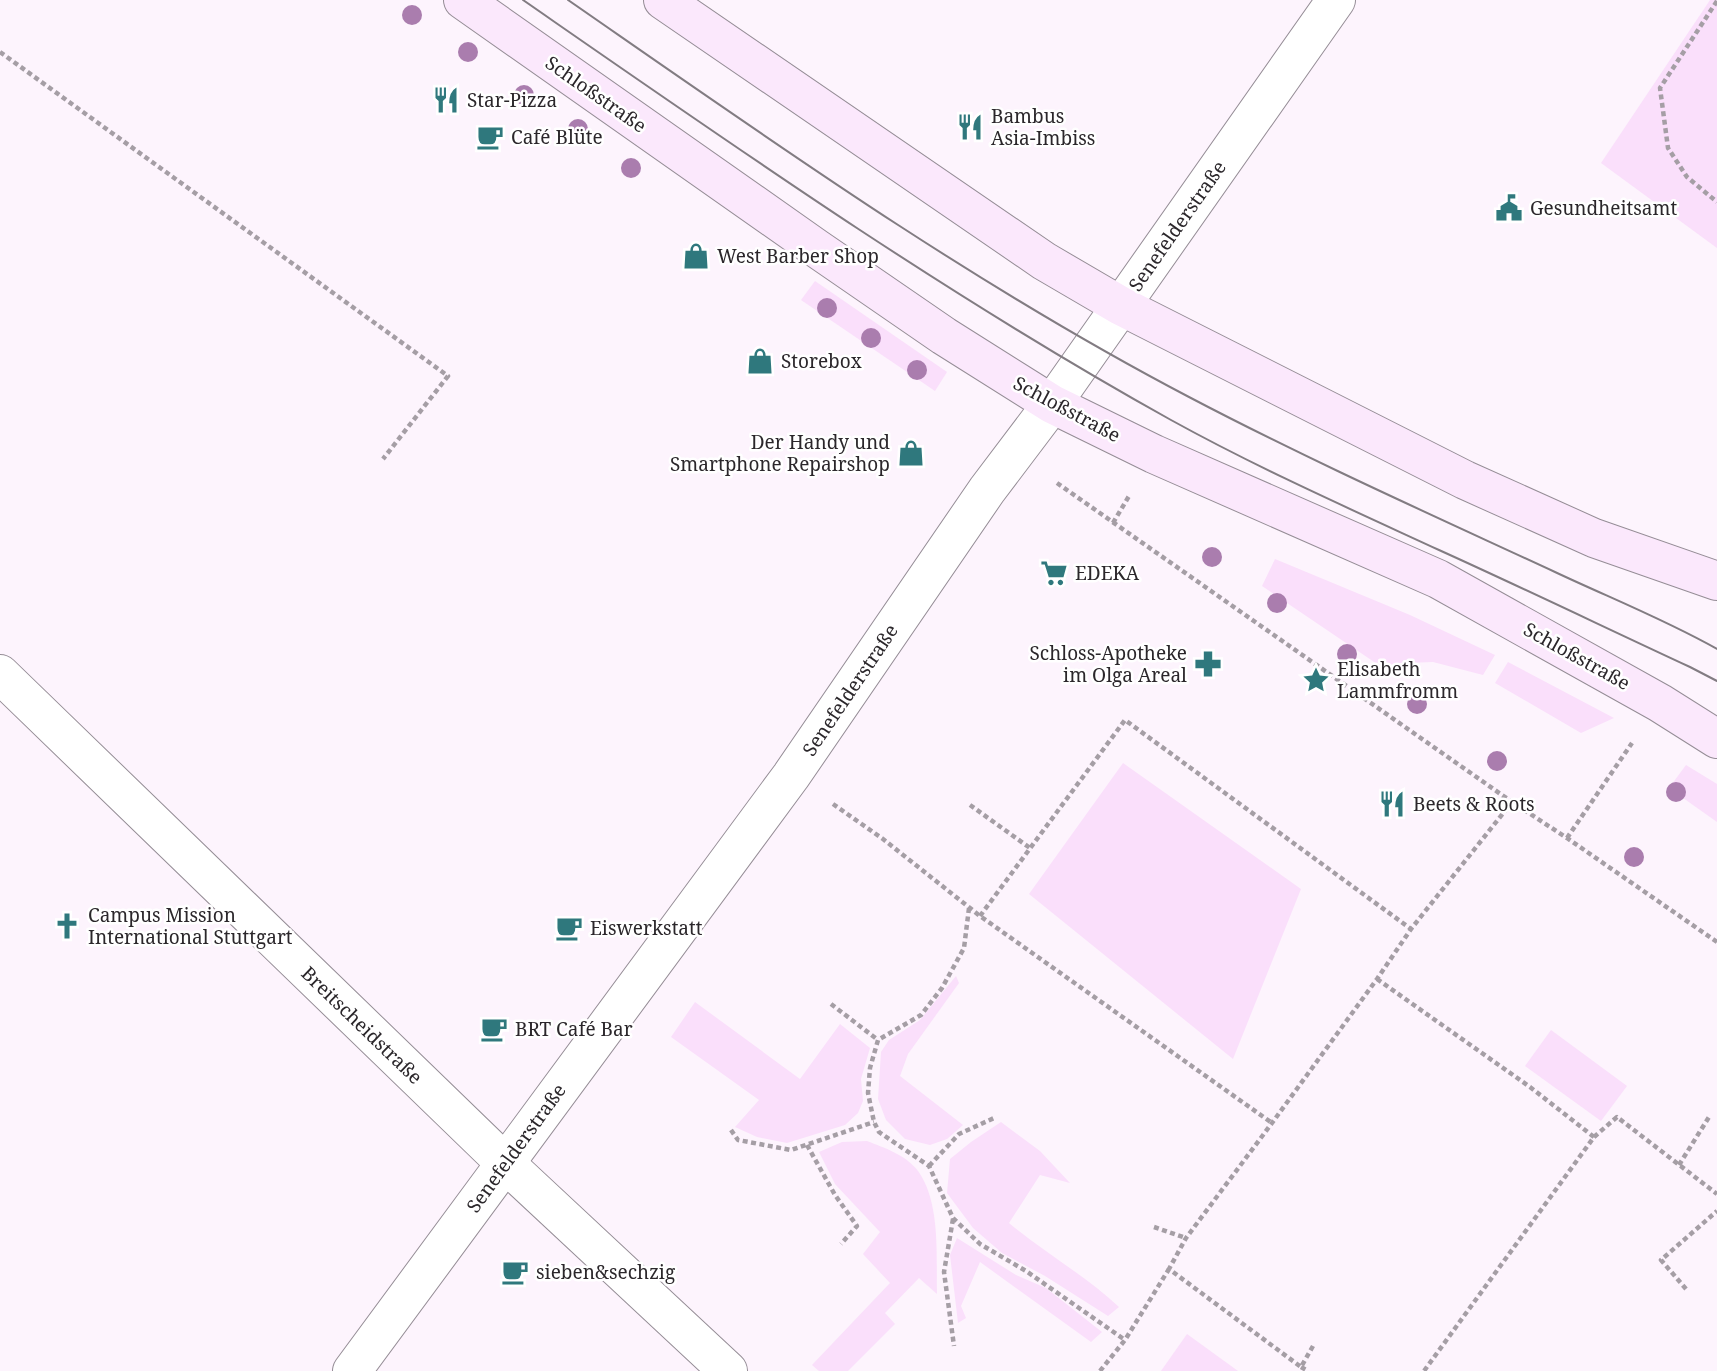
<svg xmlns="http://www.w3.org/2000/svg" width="1717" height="1371" viewBox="0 0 1717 1371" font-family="'Noto Serif',serif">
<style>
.green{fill:#fadffb}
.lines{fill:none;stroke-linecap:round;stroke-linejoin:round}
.street-casing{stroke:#958d96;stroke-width:40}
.secondary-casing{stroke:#958d96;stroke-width:40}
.path{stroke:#a59ea5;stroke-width:4.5;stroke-dasharray:5 3.5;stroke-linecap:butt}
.street{stroke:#fff;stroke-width:38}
.secondary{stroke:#fbe8fc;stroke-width:38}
.tram{stroke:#827c82;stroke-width:2}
.tree{fill:#aa7dae}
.labels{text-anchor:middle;stroke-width:5;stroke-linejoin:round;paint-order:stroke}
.street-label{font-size:19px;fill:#2b272b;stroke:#fff}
.poi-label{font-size:19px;fill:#2b272b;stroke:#fff;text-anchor:start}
</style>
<rect width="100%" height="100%" fill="#fdf4fd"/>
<g class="green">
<path d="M 1710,0 L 1717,0 L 1717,248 L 1601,163 Z"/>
<path d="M 815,281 L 947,372 L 935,391 L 801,300 Z"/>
<path d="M 1275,559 L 1410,615 L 1495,655 L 1483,675 L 1433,662 L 1407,663 L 1383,668 L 1262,586 Z"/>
<path d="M 1508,662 L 1614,718 L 1581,733 L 1495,683 Z"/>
<path d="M 1123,763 L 1301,889 L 1233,1059 L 1029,894 Z"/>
<path d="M 1686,765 L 1717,784 L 1717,822 L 1669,788 Z"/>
<path d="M 956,976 L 959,983 L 908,1054 L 900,1076 L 963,1125 L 947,1139 L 930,1145 L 905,1139 L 886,1120 L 878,1099 L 881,1052 L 889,1040 L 920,1020 Z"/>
<path d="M 695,1002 L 800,1079 L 840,1024 L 870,1048 L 861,1079 L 863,1101 L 858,1113 L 845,1125 L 787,1143 L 757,1137 L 735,1127 L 759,1100 L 671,1037 Z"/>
<path d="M 1551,1030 L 1627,1086 L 1601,1121 L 1525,1066 Z"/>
<path d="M 1001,1122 L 1040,1151 L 1070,1183 L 1040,1175 L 1009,1223 C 1045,1253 1086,1276 1119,1307 L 1108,1316 L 1045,1276 L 1002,1253 L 973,1228 L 947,1193 L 950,1159 L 971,1142 Z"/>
<path d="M 867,1141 C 885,1148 906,1155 918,1171 C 941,1203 936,1257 937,1294 L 919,1278 L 885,1313 L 895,1324 L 848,1371 L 819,1371 L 812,1365 L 890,1283 L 863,1254 L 880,1232 L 835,1184 L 819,1152 L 842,1142 Z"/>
<path d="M 957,1238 L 1016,1275 L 1046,1288 L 1102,1332 L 1091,1342 L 980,1262 L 961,1306 L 966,1318 L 958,1323 L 950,1255 Z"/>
<path d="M 1187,1334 L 1238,1371 L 1161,1371 Z"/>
</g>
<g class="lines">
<g class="street-casing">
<g id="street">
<path d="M 0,674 L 505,1163 L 728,1371"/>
<path d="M 352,1371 L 791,776 L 987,490 L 1052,404 L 1336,0"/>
</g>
</g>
<g class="secondary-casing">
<g id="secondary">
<path d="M 463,0 L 816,248 L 944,336 L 1052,404 L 1154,454 L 1438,579 L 1660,703 L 1717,739"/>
<path d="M 663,0 L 1044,261 L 1121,306 L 1465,480 L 1594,538 L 1717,581"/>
</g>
</g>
<g class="path">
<path d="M 1717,1 L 1660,88 L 1668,148 L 1687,177 L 1717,202"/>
<path d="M 0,52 L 448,376 L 383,459"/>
<path d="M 1057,483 L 1512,802 L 1567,838 L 1717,942"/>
<path d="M 1113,523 L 1129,496"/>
<path d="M 833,804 L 883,839 L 980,916 L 1272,1123"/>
<path d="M 970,805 L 1030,848"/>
<path d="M 1567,838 L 1632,743"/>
<path d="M 969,908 L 964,948 L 942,988 L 921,1015 L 878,1040 L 870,1068 L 868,1093 L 874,1122 L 879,1132 L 929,1166 L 953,1218 L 980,1244 L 1026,1271 L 1125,1340"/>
<path d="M 980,916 L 1125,720 L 1411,929"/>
<path d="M 1377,979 L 1530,1087 L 1594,1137 L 1424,1371"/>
<path d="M 831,1004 L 878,1040"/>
<path d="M 731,1130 L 738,1140 L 791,1150 L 874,1122"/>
<path d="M 1594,1137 L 1617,1117 L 1717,1194"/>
<path d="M 807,1145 L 835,1195 L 857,1226 L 841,1244"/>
<path d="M 1679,1165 L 1709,1117"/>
<path d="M 929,1166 L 959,1134 L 994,1118"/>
<path d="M 953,1219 L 944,1272 L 954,1346"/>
<path d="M 1154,1227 L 1186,1238"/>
<path d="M 1686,1289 L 1661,1260 L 1717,1211"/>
<path d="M 1313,1346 L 1301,1367 L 1169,1269 L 1186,1238 L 1272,1123 L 1377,979 L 1411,929 L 1512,802"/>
<path d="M 1301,1367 L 1308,1371"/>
<path d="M 1100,1371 L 1125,1340 L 1169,1269"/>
</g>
<use href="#street" class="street"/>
<use href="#secondary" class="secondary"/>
<g class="tram">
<path d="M 523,0 C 735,147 946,295 1171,420 C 1258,468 1348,508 1439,550 C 1523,588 1606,628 1690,667 L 1717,681"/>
<path d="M 568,0 C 770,140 971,283 1189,397 C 1309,460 1432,515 1555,572 C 1608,597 1666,620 1717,649"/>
</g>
</g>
<g class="tree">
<circle cx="412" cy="15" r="10"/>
<circle cx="468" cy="52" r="10"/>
<circle cx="524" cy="95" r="10"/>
<circle cx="578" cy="129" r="10"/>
<circle cx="631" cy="168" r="10"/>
<circle cx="827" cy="308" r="10"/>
<circle cx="871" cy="338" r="10"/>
<circle cx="917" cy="370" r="10"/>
<circle cx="1212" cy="557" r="10"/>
<circle cx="1277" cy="603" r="10"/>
<circle cx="1347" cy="654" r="10"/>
<circle cx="1417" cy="704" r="10"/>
<circle cx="1497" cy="761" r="10"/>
<circle cx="1676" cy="792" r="10"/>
<circle cx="1634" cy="857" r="10"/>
</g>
<defs>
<g id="restaurant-bare" transform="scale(2.1)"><path d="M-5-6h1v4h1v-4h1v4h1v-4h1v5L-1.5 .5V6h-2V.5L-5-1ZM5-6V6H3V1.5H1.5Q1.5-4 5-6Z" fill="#2f787d" stroke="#fff" stroke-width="2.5" paint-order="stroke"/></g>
<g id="cafe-bare" transform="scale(2.1)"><path d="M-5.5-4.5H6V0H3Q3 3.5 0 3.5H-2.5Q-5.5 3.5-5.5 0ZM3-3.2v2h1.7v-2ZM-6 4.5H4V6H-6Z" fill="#2f787d" stroke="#fff" stroke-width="2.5" paint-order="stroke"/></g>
<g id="civic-bare" transform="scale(2.1)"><path d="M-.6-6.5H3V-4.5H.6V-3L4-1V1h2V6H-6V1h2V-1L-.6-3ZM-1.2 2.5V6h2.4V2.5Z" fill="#2f787d" stroke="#fff" stroke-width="2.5" paint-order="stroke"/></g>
<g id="shop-bare" transform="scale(2.1)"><path d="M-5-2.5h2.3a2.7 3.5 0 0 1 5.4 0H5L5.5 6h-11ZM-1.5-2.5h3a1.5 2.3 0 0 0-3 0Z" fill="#2f787d" stroke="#fff" stroke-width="2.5" paint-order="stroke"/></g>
<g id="supermarket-bare" transform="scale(2.1)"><path d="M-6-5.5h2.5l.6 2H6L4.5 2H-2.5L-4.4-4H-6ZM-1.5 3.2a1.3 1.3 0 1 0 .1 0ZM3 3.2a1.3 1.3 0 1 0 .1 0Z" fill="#2f787d" stroke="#fff" stroke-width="2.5" paint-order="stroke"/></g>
<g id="pharmacy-bare" transform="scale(2.1)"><path d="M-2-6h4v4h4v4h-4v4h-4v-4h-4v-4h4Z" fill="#2f787d" stroke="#fff" stroke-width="2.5" paint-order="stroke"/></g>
<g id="sight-bare" transform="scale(2.1)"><path d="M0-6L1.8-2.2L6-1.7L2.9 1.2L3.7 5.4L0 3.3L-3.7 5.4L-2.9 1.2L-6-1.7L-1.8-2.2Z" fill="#2f787d" stroke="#fff" stroke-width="2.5" paint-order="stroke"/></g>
<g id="church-bare" transform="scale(2.1)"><path d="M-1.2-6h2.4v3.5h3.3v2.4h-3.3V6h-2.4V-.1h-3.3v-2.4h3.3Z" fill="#2f787d" stroke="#fff" stroke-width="2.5" paint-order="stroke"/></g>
</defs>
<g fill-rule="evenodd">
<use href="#restaurant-bare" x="446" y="100"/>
<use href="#restaurant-bare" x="970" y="127"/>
<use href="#cafe-bare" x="490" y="137"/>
<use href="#civic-bare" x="1509" y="208"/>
<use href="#shop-bare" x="696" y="256"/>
<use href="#shop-bare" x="760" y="361"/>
<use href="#shop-bare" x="911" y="453"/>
<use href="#supermarket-bare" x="1054" y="573"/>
<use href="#pharmacy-bare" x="1208" y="664"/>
<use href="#sight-bare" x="1316" y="680"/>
<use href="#restaurant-bare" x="1392" y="804"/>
<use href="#church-bare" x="67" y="926"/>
<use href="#cafe-bare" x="569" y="928"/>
<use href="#cafe-bare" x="494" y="1029"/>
<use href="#cafe-bare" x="515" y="1272"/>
</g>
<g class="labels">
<g class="street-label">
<text transform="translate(596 94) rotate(35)" y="7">Schloßstraße</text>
<text transform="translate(1177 226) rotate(-55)" y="7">Senefelderstraße</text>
<text transform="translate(1067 409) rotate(28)" y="7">Schloßstraße</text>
<text transform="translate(1577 656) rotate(29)" y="7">Schloßstraße</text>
<text transform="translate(850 690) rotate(-56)" y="7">Senefelderstraße</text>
<text transform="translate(362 1025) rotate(44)" y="7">Breitscheidstraße</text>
<text transform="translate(516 1148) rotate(-54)" y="7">Senefelderstraße</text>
</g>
<g class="poi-label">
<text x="467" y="107">Star-Pizza</text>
<text x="991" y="123">Bambus<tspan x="991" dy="22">Asia-Imbiss</tspan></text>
<text x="511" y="144">Café Blüte</text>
<text x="1530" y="215">Gesundheitsamt</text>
<text x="717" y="263">West Barber Shop</text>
<text x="781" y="368">Storebox</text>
<text x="890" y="449" text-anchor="end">Der Handy und<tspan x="890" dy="22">Smartphone Repairshop</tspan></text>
<text x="1075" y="580">EDEKA</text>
<text x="1187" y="660" text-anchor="end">Schloss-Apotheke<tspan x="1187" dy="22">im Olga Areal</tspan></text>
<text x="1337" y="676">Elisabeth<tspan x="1337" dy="22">Lammfromm</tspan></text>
<text x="1413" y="811">Beets &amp; Roots</text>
<text x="88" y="922">Campus Mission<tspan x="88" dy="22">International Stuttgart</tspan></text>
<text x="590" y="935">Eiswerkstatt</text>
<text x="515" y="1036">BRT Café Bar</text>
<text x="536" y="1279">sieben&amp;sechzig</text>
</g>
</g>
</svg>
